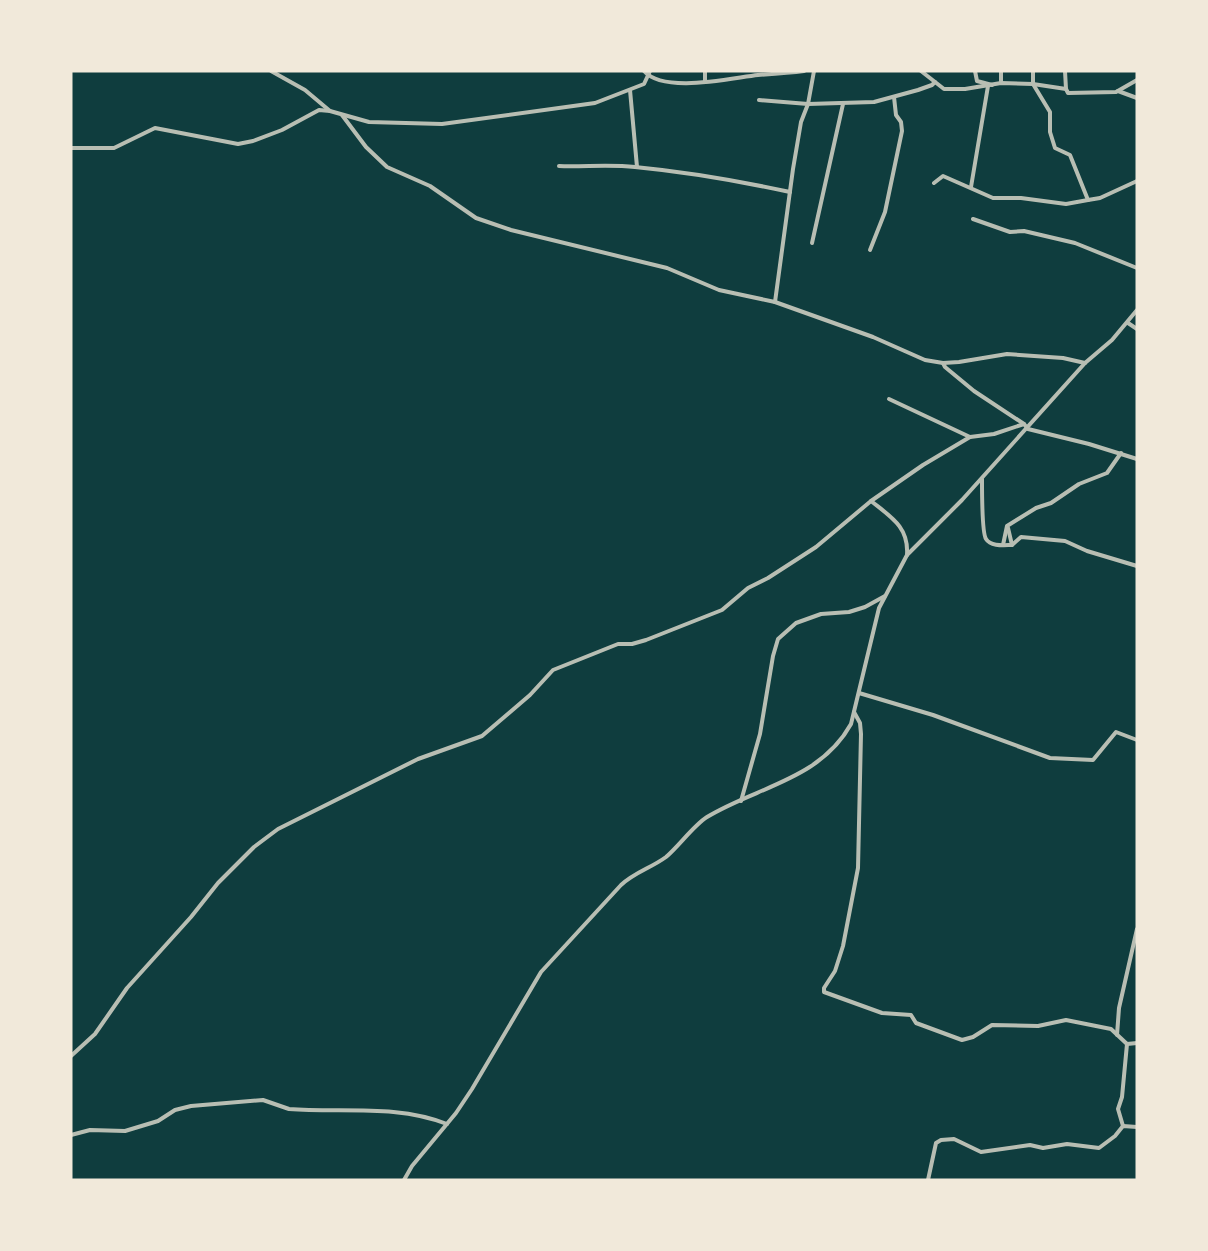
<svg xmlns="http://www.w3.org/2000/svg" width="1208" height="1251" viewBox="0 0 1208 1251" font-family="'DM Sans',sans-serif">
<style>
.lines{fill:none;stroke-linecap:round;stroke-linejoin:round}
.minor{stroke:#b8beb3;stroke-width:4}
</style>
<rect width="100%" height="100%" fill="#0f3d3e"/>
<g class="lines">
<g class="minor">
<path d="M 271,71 L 305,90 L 330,111"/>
<path d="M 644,71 C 664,94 731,78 758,75 C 773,74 789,73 804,71"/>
<path d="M 921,71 L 944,89 L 965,89 L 1001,83 L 1033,84 L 1066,89"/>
<path d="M 975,71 L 977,81 L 992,85"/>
<path d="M 1001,71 L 1001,83"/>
<path d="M 1033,71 L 1033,84 L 1050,112 L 1050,132 L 1055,148 L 1070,155 L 1088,200 L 1100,198 L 1137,181"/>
<path d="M 1065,71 L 1066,89 L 1068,93 L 1116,92 L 1137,80"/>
<path d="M 705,81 L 705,71"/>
<path d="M 630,90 L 637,167"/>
<path d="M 1118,91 L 1137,98"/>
<path d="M 759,100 L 808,104 L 874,102 L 918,90 L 932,85 L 935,82"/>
<path d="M 342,115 L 366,147 L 387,167 L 430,186 L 476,218 L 511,230 L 667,268 L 719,290 L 775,302 L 873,337 L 925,360 L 943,363 L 959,362 L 1007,354 L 1063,358 L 1085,363"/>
<path d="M 71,148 L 114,148 L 155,128 L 238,144 L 253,141 L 282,130 L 319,110 L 330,111 L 369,122 L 442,124 L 595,103 L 644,84 L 650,71"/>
<path d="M 559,166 C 584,167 609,164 635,167 C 687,172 739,181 790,192"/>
<path d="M 934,183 L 943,176 L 993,198 L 1021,198 L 1066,204 L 1088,200"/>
<path d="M 971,187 L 988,86"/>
<path d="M 973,219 L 1010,232 L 1024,231 L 1075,243 L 1137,268"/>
<path d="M 812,243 L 843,104"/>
<path d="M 870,250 L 885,212 L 902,131 L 901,122 L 896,115 L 894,97"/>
<path d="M 775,302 L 793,169 L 801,122 L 808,104 L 814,71"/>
<path d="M 1128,323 L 1137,329"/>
<path d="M 943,363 L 945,367 L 974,391 L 1024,424"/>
<path d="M 889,399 L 970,437"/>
<path d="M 982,479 C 982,489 982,533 986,539 C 991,547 1005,545 1012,545 L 1021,537 L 1065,541 L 1087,551 L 1137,566"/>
<path d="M 871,501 C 891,517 909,527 907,555"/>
<path d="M 1008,528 L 1012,545"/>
<path d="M 1003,545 L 1007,526 L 1036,508 L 1051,503 L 1079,484 L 1107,473 L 1121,453"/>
<path d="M 859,693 L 933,715 L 1050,758 L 1093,760 L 1116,732 L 1137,740"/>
<path d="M 854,712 L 860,723 L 861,734 L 858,868 L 843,946 L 835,971 L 824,988 L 824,992 L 882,1013 L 911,1015 L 916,1023 L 962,1040 L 973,1037 L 992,1025 L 1038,1026 L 1066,1020 L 1111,1029 L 1127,1044 L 1137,1043"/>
<path d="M 741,801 L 760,734 L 773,656 L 778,639 L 796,623 L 821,614 L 849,612 L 865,607 L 885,596"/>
<path d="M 1117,1035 L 1119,1008 L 1137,929"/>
<path d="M 71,1056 L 95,1034 L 127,988 L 191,917 L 218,883 L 254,847 L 278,829 L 418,759 L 482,736 L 530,695 L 553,670 L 618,644 L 632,644 L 646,640 L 722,610 L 748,588 L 768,578 L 816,547 L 871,501 L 923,465 L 970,437 L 994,434 L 1024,424 L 1028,429 L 1089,444 L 1137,459"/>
<path d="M 1123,1126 L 1118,1109 L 1122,1097 L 1127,1044"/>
<path d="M 71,1135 L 90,1130 L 125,1131 L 158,1121 L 175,1110 L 191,1106 L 263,1100 L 289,1109 C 341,1113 397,1104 447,1124"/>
<path d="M 404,1180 L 412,1166 L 456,1113 L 472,1089 L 541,972 L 621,885 C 635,872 651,868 666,857 C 679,846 694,825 707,817 C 756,787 820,780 851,724 L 879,608 L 907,555 L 962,500 L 1085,363 L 1112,340 L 1137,310"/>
<path d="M 928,1180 L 936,1143 L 941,1140 L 954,1139 L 981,1152 L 1030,1145 L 1043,1148 L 1067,1144 L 1099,1148 L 1115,1136 L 1123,1126 L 1137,1127"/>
</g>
</g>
<rect width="1208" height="1251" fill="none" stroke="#f1e9da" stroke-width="145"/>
</svg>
